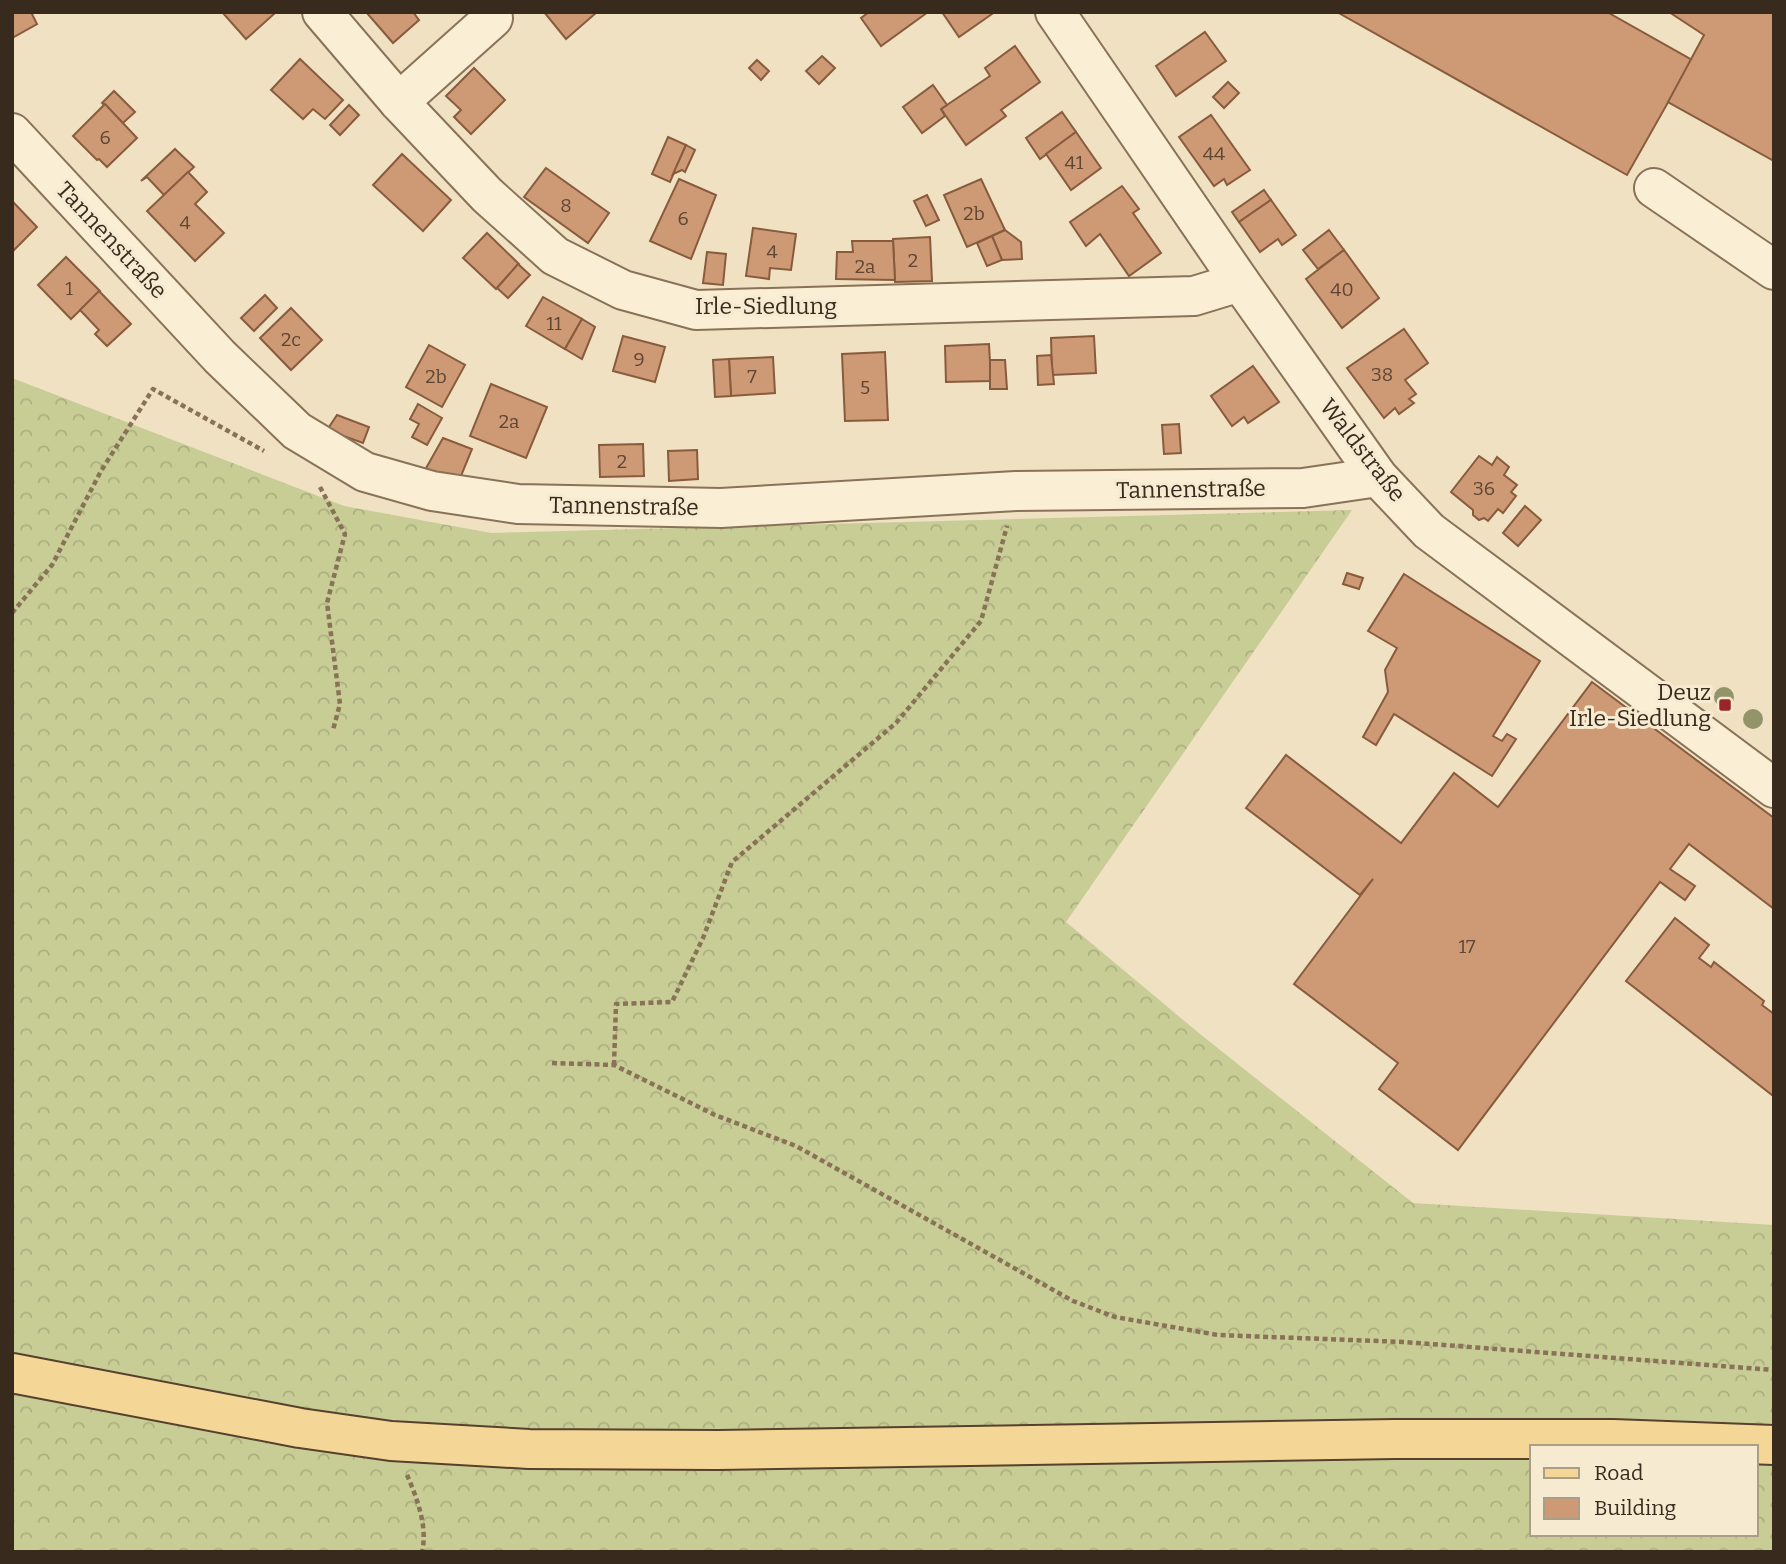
<svg xmlns="http://www.w3.org/2000/svg" width="1786" height="1564" viewBox="0 0 1786 1564" font-family="Bitter,serif">
<style>
.forest{fill:url(#forest-crowns);fill-rule:evenodd}
.building{fill:#ce9a76;stroke:#895b3d;stroke-width:2}
.lines{fill:none;stroke-linecap:round;stroke-linejoin:round}
.minor-casing{stroke:#897258;stroke-width:42}
.major-casing{stroke:#57402d;stroke-width:42}
.path{stroke:#897258;stroke-width:4.5;stroke-dasharray:5 3.5;stroke-linecap:butt}
.minor{stroke:#faeed4;stroke-width:38}
.major{stroke:#f4d797;stroke-width:38}
.tree{fill:#94946a}
.poi-dot{fill:#9a2627;stroke:#f6ebd1;stroke-width:2.5}
.labels{text-anchor:middle;stroke-width:6;stroke-linejoin:round;paint-order:stroke}
.number-label{font-size:19px;fill:#5e4633}
.street-label{font-size:23px;fill:#382a1d;stroke:#f6ebd1}
.poi-label{font-size:23px;fill:#382a1d;stroke:#f6ebd1;text-anchor:end}
</style>
<defs>
<pattern id="forest-crowns" width="20" height="18" patternUnits="userSpaceOnUse" patternTransform="scale(1.75)"><rect width="20" height="18" fill="#c7cd95"/><path d="M2 6a3 3 0 1 1 6 0M12 15a3 3 0 1 1 6 0" fill="none" stroke="#acb080"/></pattern>
</defs>
<rect width="100%" height="100%" fill="#efe1c1"/>
<path class="forest" d="M 12,378 L 344,506 L 491,533 L 1352,510 L 1066,922 L 1200,1034 L 1413,1203 L 1774,1225 L 1774,1552 L 12,1552 ZM 1532,1447 L 1756,1447 L 1756,1534 L 1532,1534 Z"/>
<g class="building">
<path d="M 12,12 L 31,12 L 37,24 L 12,38 Z"/>
<path d="M 222,12 L 274,12 L 275,13 L 246,39 Z"/>
<path d="M 366,12 L 413,12 L 419,20 L 393,43 Z"/>
<path d="M 544,12 L 597,12 L 566,39 Z"/>
<path d="M 869,12 L 928,12 L 881,46 L 861,18 Z"/>
<path d="M 942,12 L 991,12 L 992,14 L 959,37 Z"/>
<path d="M 1337,12 L 1607,12 L 1692,60 L 1627,175 Z"/>
<path d="M 1669,12 L 1774,12 L 1774,161 L 1668,102 L 1704,35 Z"/>
<path d="M 1205,32 L 1226,61 L 1176,96 L 1156,66 Z"/>
<path d="M 1015,46 L 1040,82 L 1001,110 L 1006,116 L 966,145 L 941,109 L 990,76 L 985,68 Z"/>
<path d="M 822,56 L 835,68 L 819,84 L 806,71 Z"/>
<path d="M 300,59 L 343,100 L 325,119 L 313,109 L 303,119 L 271,90 Z"/>
<path d="M 757,60 L 769,71 L 761,80 L 749,68 Z"/>
<path d="M 474,68 L 505,100 L 471,134 L 454,117 L 461,110 L 446,96 Z"/>
<path d="M 1228,82 L 1239,93 L 1224,108 L 1213,97 Z"/>
<path d="M 933,85 L 947,105 L 941,109 L 945,116 L 922,133 L 903,107 Z"/>
<path d="M 114,91 L 135,112 L 123,123 L 102,103 Z"/>
<path d="M 105,104 L 137,138 L 107,167 L 99,159 L 97,160 L 73,136 Z"/>
<path d="M 349,105 L 359,115 L 340,135 L 330,125 Z"/>
<path d="M 1062,112 L 1076,132 L 1040,159 L 1026,138 Z"/>
<path d="M 1211,115 L 1250,170 L 1227,185 L 1224,179 L 1214,186 L 1179,137 Z"/>
<path d="M 1076,132 L 1101,168 L 1071,190 L 1046,154 Z"/>
<path d="M 668,137 L 686,145 L 670,182 L 652,174 Z"/>
<path d="M 686,145 L 695,150 L 685,172 L 682,170 L 673,174 Z"/>
<path d="M 175,149 L 194,167 L 164,195 L 147,177 L 141,181 Z"/>
<path d="M 402,154 L 451,200 L 423,231 L 373,185 Z"/>
<path d="M 546,168 L 609,213 L 588,243 L 524,197 Z"/>
<path d="M 188,172 L 207,192 L 195,204 L 224,233 L 195,261 L 147,211 Z"/>
<path d="M 679,179 L 716,195 L 691,259 L 650,241 Z"/>
<path d="M 981,179 L 1005,230 L 967,247 L 944,195 Z"/>
<path d="M 1122,186 L 1139,209 L 1133,213 L 1161,253 L 1129,276 L 1100,234 L 1086,246 L 1070,222 Z"/>
<path d="M 1264,190 L 1271,200 L 1239,222 L 1232,212 Z"/>
<path d="M 927,195 L 939,220 L 926,226 L 914,201 Z"/>
<path d="M 1271,200 L 1296,235 L 1282,245 L 1278,239 L 1260,252 L 1239,222 Z"/>
<path d="M 14,203 L 37,227 L 12,252 L 12,205 Z"/>
<path d="M 753,228 L 796,234 L 791,270 L 770,268 L 769,279 L 746,276 Z"/>
<path d="M 1005,230 L 1021,242 L 1022,259 L 1002,260 L 992,236 Z"/>
<path d="M 1329,230 L 1344,250 L 1318,269 L 1303,250 Z"/>
<path d="M 487,233 L 519,264 L 496,289 L 463,258 Z"/>
<path d="M 992,236 L 1002,260 L 987,266 L 977,243 Z"/>
<path d="M 930,237 L 932,281 L 895,282 L 893,239 Z"/>
<path d="M 852,241 L 893,241 L 895,280 L 836,279 L 837,252 L 853,252 Z"/>
<path d="M 1344,250 L 1379,298 L 1342,328 L 1306,279 Z"/>
<path d="M 707,252 L 726,254 L 723,285 L 703,283 Z"/>
<path d="M 66,257 L 100,291 L 71,319 L 38,285 Z"/>
<path d="M 518,264 L 530,275 L 508,298 L 497,288 Z"/>
<path d="M 99,291 L 131,324 L 107,346 L 95,334 L 99,330 L 80,310 Z"/>
<path d="M 265,295 L 277,308 L 254,331 L 241,318 Z"/>
<path d="M 543,297 L 582,319 L 565,349 L 526,326 Z"/>
<path d="M 291,308 L 322,340 L 291,370 L 260,338 Z"/>
<path d="M 582,319 L 595,327 L 582,359 L 565,349 Z"/>
<path d="M 1404,329 L 1428,363 L 1405,380 L 1416,394 L 1409,399 L 1414,403 L 1399,414 L 1395,408 L 1384,418 L 1347,368 Z"/>
<path d="M 623,336 L 665,347 L 655,382 L 613,371 Z"/>
<path d="M 1094,336 L 1096,373 L 1052,375 L 1051,338 Z"/>
<path d="M 989,344 L 991,381 L 946,382 L 945,346 Z"/>
<path d="M 429,345 L 465,365 L 442,407 L 406,387 Z"/>
<path d="M 885,352 L 888,420 L 845,421 L 842,354 Z"/>
<path d="M 1051,355 L 1054,384 L 1038,385 L 1037,356 Z"/>
<path d="M 773,357 L 775,393 L 731,396 L 729,359 Z"/>
<path d="M 729,359 L 731,396 L 715,397 L 713,360 Z"/>
<path d="M 990,360 L 1005,360 L 1007,389 L 990,389 Z"/>
<path d="M 1253,366 L 1279,402 L 1248,423 L 1244,417 L 1232,426 L 1211,396 Z"/>
<path d="M 491,384 L 547,407 L 526,458 L 470,436 Z"/>
<path d="M 418,404 L 442,418 L 427,445 L 412,437 L 419,424 L 410,419 Z"/>
<path d="M 337,415 L 369,427 L 363,443 L 327,430 Z"/>
<path d="M 1179,424 L 1181,453 L 1164,454 L 1162,425 Z"/>
<path d="M 443,438 L 472,449 L 461,476 L 425,470 Z"/>
<path d="M 643,444 L 644,476 L 600,477 L 599,445 Z"/>
<path d="M 697,450 L 698,479 L 669,481 L 668,451 Z"/>
<path d="M 1479,456 L 1492,465 L 1497,457 L 1509,467 L 1504,475 L 1517,485 L 1511,492 L 1516,496 L 1503,513 L 1498,509 L 1488,521 L 1484,518 L 1479,520 L 1473,515 L 1473,510 L 1451,492 Z"/>
<path d="M 1525,506 L 1541,520 L 1518,546 L 1503,533 Z"/>
<path d="M 1347,573 L 1363,578 L 1359,589 L 1343,584 Z"/>
<path d="M 1404,574 L 1540,661 L 1493,736 L 1502,741 L 1507,734 L 1516,739 L 1492,776 L 1394,714 L 1376,745 L 1363,737 L 1388,692 L 1385,670 L 1397,648 L 1368,631 Z"/>
<path d="M 1592,682 L 1774,818 L 1774,909 L 1689,844 L 1670,869 L 1695,886 L 1685,900 L 1660,882 L 1458,1150 L 1379,1089 L 1398,1063 L 1294,984 L 1373,879 L 1360,895 L 1246,808 L 1286,755 L 1401,843 L 1454,773 L 1498,807 Z"/>
<path d="M 1675,918 L 1709,945 L 1699,958 L 1711,967 L 1714,962 L 1764,1001 L 1762,1005 L 1774,1014 L 1774,1092 L 1772,1095 L 1626,981 Z"/>
</g>
<g class="lines">
<g class="minor-casing">
<g id="minor">
<path d="M 322,12 L 399,102 L 487,195 L 555,256 L 623,290 L 696,310 L 1194,296 L 1240,282"/>
<path d="M 1055,12 L 1240,282 L 1378,477 L 1429,531 L 1774,788"/>
<path d="M 399,102 L 493,18"/>
<path d="M 12,133 L 220,357 L 297,431 L 365,472 L 432,491 L 518,504 L 721,508 L 1016,491 L 1303,488 L 1378,477"/>
<path d="M 1654,188 L 1774,270"/>
</g>
</g>
<g class="major-casing">
<path id="major" d="M 12,1373 L 300,1428 L 391,1441 L 529,1449 L 718,1450 L 1395,1439 L 1613,1439 L 1774,1445"/>
</g>
<g class="path">
<path d="M 320,487 L 345,534 L 327,603 L 340,704 L 333,730"/>
<path d="M 12,613 L 52,565 L 101,471 L 153,389 L 264,451"/>
<path d="M 552,1063 L 614,1065 L 715,1115 L 796,1146 L 1073,1301 L 1115,1317 L 1218,1335 L 1404,1342 L 1774,1370"/>
<path d="M 614,1065 L 616,1004 L 672,1002 L 703,938 L 732,862 L 896,723 L 981,621 L 1007,526"/>
<path d="M 407,1475 C 417,1498 428,1527 422,1552"/>
</g>
<use href="#minor" class="minor"/>
<use href="#major" class="major"/>
</g>
<g class="tree">
<circle cx="1724" cy="697" r="10"/>
<circle cx="1753" cy="719" r="10"/>
</g>
<rect class="poi-dot" x="1718" y="698" width="14" height="14" rx="3.5"/>
<g class="labels">
<g class="number-label">
<text x="105" y="144">6</text>
<text x="1214" y="160">44</text>
<text x="1074" y="169">41</text>
<text x="566" y="212">8</text>
<text x="974" y="220">2b</text>
<text x="683" y="225">6</text>
<text x="185" y="229">4</text>
<text x="772" y="258">4</text>
<text x="913" y="267">2</text>
<text x="865" y="273">2a</text>
<text x="69" y="295">1</text>
<text x="1342" y="296">40</text>
<text x="554" y="330">11</text>
<text x="291" y="346">2c</text>
<text x="639" y="366">9</text>
<text x="1382" y="381">38</text>
<text x="436" y="383">2b</text>
<text x="752" y="383">7</text>
<text x="865" y="394">5</text>
<text x="509" y="428">2a</text>
<text x="622" y="468">2</text>
<text x="1484" y="495">36</text>
<text x="1467" y="953">17</text>
</g>
<g class="street-label">
<text transform="translate(112 240) rotate(47)" y="8">Tannenstraße</text>
<text x="766" y="314">Irle-Siedlung</text>
<text transform="translate(1363 450) rotate(52)" y="8">Waldstraße</text>
<text transform="translate(1191 489) rotate(-1)" y="8">Tannenstraße</text>
<text transform="translate(624 506) rotate(1)" y="8">Tannenstraße</text>
</g>
<g class="poi-label">
<text x="1711" y="700">Deuz<tspan x="1711" dy="26">Irle-Siedlung</tspan></text>
</g>
</g>
<rect width="1786" height="1564" fill="none" stroke="#382a1d" stroke-width="28"/>
<rect x="1530" y="1445" width="228" height="91" fill="#f6ebd1" stroke="#aa9e89" stroke-width="2"/>
<rect x="1544" y="1468" width="35" height="10" fill="#f4d797" stroke="#aa9e89" stroke-width="2"/>
<text x="1594" y="1480" font-size="21" fill="#382a1d">Road</text>
<rect x="1544" y="1498" width="35" height="21" fill="#ce9a76" stroke="#aa9e89" stroke-width="2"/>
<text x="1594" y="1515" font-size="21" fill="#382a1d">Building</text>
</svg>
